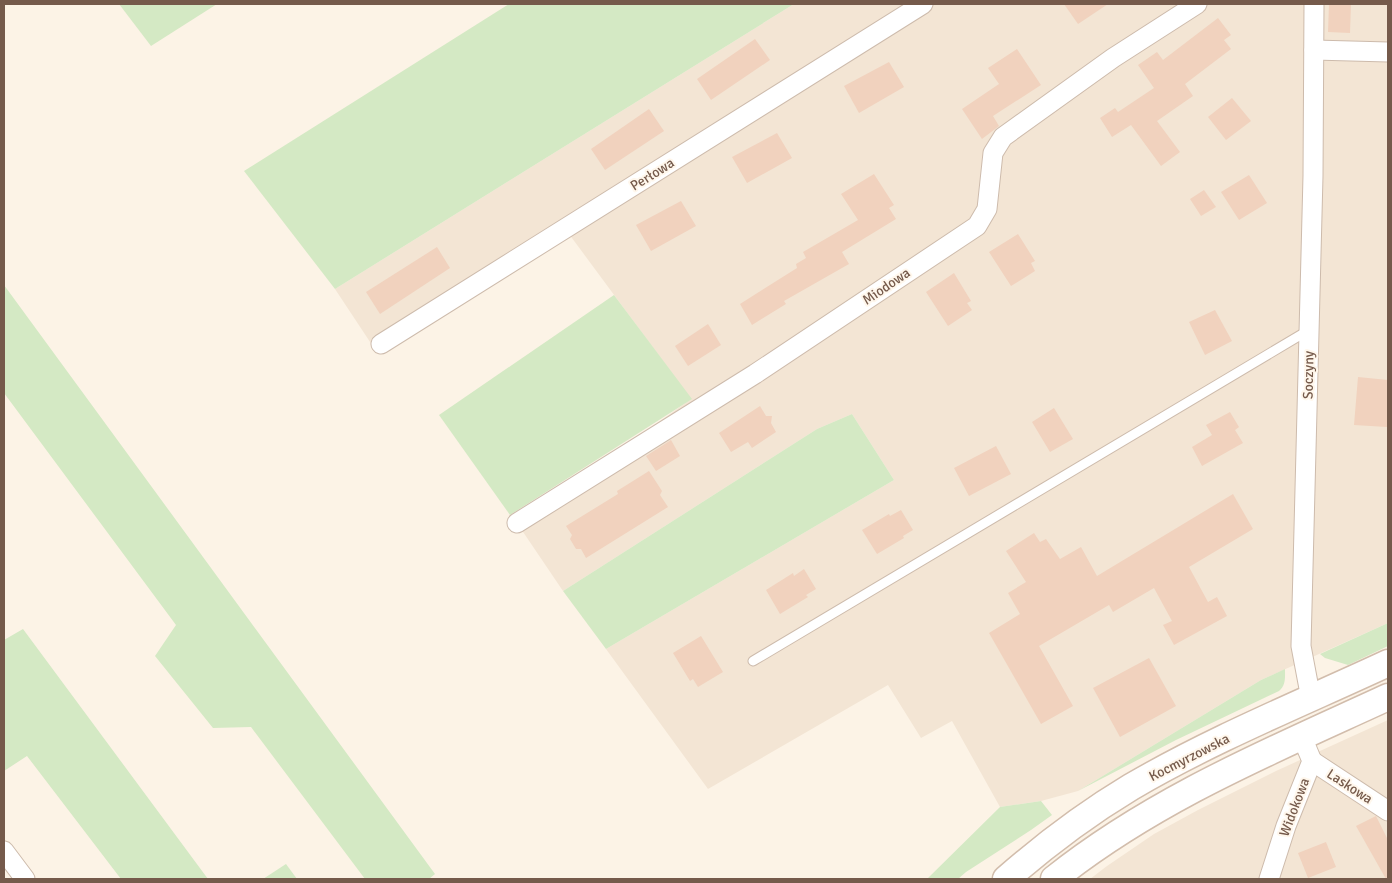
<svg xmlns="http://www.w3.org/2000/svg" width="1392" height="883" viewBox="0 0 1392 883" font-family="Signika,sans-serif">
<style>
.residential{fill:#f3e5d4}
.green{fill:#d4e9c4}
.building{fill:#f1d2be}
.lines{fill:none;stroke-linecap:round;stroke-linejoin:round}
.service-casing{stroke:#cdbbac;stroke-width:11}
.minor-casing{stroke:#cdbbac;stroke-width:21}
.secondary-casing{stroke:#d2bdac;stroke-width:29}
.service{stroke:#fff;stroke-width:9}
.minor{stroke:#fff;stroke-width:19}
.secondary{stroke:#fff;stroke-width:26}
.labels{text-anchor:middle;stroke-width:4;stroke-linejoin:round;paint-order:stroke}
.street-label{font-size:14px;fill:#755a4b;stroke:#fff7ec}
</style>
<rect width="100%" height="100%" fill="#fcf3e6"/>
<g class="residential">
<path d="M 794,4 L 1388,4 L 1388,623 L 1261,680 L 1078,791 L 1041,801 L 1000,807 L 952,721 L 921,738 L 888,685 L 708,789 L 606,649 L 894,480 L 852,414 L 817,429 L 563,591 L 517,523 L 691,399 L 569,234 L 378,354 L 335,289 Z"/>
<path d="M 1388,720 L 1388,879 L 1090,879 L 1107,866 L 1154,834 L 1198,810 L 1276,771 Z"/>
</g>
<g class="green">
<path d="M 119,4 L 217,4 L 151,46 Z"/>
<path d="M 509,4 L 794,4 L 335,289 L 244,171 Z"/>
<path d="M 4,285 L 435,874 L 429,879 L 365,879 L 251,727 L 213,728 L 155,656 L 176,625 L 4,393 Z"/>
<path d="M 614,295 L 692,399 L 510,515 L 439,415 Z"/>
<path d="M 852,414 L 894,480 L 606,649 L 563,591 L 817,429 Z"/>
<path d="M 1388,623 L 1388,646 L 1348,665 L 1325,658 L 1320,654 Z"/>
<path d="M 23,629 L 208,879 L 121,879 L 27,756 L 4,771 L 4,640 Z"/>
<path d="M 1285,669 C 1285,678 1286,685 1279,691 L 1176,740 L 1078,791 L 1261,680 Z"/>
<path d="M 1041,801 L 1052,815 L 1031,830 L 966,872 L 958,879 L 927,879 L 1000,807 Z"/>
<path d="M 286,864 L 297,879 L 263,879 Z"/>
</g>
<g class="building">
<path d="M 1064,4 L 1108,4 L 1078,24 Z"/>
<path d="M 1329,4 L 1351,4 L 1350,33 L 1328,32 Z"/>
<path d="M 1218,18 L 1231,35 L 1224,40 L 1231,49 L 1185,84 L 1193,96 L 1157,121 L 1180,152 L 1161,166 L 1131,125 L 1112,137 L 1100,118 L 1115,108 L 1118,112 L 1154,88 L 1138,65 L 1157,52 L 1163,60 Z"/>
<path d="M 755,39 L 770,60 L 711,100 L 697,79 Z"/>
<path d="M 1017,49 L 1041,85 L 993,116 L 999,126 L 982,139 L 962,109 L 999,84 L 988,68 Z"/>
<path d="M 889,62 L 904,87 L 859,113 L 844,86 Z"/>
<path d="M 1232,98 L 1251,121 L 1226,140 L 1208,117 Z"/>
<path d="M 649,109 L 664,131 L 605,170 L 591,149 Z"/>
<path d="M 777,133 L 792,158 L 747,183 L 732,157 Z"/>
<path d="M 874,174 L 894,205 L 889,208 L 896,219 L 842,252 L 849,264 L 784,301 L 786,304 L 752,325 L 740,304 L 797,268 L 796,264 L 806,258 L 803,252 L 858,220 L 841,194 Z"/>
<path d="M 1249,175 L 1267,203 L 1239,220 L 1221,192 Z"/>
<path d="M 1204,190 L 1216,207 L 1201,216 L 1190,199 Z"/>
<path d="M 681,201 L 696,226 L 651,251 L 636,225 Z"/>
<path d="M 1018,234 L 1035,261 L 1031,263 L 1035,271 L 1011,286 L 989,252 Z"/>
<path d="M 437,247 L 450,268 L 380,314 L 366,292 Z"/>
<path d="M 954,273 L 971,301 L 967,303 L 972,310 L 948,326 L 926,292 Z"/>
<path d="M 1215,310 L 1232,341 L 1205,355 L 1189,322 Z"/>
<path d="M 708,324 L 721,345 L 688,366 L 675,346 Z"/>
<path d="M 1358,377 L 1388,380 L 1387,427 L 1354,425 Z"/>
<path d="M 760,406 L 766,416 L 772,416 L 771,423 L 776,432 L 752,448 L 748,442 L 731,452 L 719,433 Z"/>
<path d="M 1054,408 L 1073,439 L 1050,452 L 1032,422 Z"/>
<path d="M 1230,412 L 1239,427 L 1235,430 L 1243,443 L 1202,466 L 1192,447 L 1212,435 L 1206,425 Z"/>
<path d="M 671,440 L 680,456 L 656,471 L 646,456 Z"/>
<path d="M 996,446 L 1011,474 L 969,496 L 954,468 Z"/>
<path d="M 649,471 L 662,491 L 660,495 L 668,507 L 586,558 L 581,549 L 576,549 L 570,539 L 572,535 L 566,526 L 618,494 L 617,491 Z"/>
<path d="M 1233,494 L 1253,529 L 1189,567 L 1208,602 L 1217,597 L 1227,616 L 1174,645 L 1163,625 L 1172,621 L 1154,588 L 1113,612 L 1109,605 L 1039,646 L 1073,706 L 1041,724 L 989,633 L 1020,614 L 1008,593 L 1026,582 L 1006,551 L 1034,533 L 1040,542 L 1046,539 L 1060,559 L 1081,547 L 1097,576 Z"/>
<path d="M 901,510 L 913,530 L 903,536 L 904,538 L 877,554 L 862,530 L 889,514 L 890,516 Z"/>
<path d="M 804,569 L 816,589 L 806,595 L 808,597 L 780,614 L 766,590 L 793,573 L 794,576 Z"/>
<path d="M 701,636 L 723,672 L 698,687 L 693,679 L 690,681 L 673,653 Z"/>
<path d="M 1149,658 L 1176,706 L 1120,737 L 1093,688 Z"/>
<path d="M 1376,816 L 1388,840 L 1388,879 L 1386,879 L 1356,826 Z"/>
<path d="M 1326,842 L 1336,867 L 1308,878 L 1298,853 Z"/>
</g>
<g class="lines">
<g class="service-casing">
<path id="service" d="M 753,661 L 1309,330"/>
</g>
<g class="minor-casing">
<g id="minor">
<path d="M 1314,50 L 1388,52"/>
<path d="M 381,344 L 923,4"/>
<path d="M 517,523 L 755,374 L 977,226 L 987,209 L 993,153 L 1003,137 L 1113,58 L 1197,4"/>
<path d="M 1311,699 L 1301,646 L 1313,176 L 1314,4"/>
<path d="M 1312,761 L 1388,811"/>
<path d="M 4,851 L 25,879"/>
<path d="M 1269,879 L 1286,826 L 1312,761 L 1302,737"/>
</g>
</g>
<g class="secondary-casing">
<g id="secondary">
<path d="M 1006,879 C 1045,845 1086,814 1131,787 C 1213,739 1302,703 1388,663"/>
<path d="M 1054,879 C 1154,799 1273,750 1388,697"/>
</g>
</g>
<use href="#service" class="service"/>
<use href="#minor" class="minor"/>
<use href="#secondary" class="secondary"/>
</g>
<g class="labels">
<g class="street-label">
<text transform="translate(652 174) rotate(-32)" y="5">Perłowa</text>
<text transform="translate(886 286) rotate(-34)" y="5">Miodowa</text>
<text transform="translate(1308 375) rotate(-89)" y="5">Soczyny</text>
<text transform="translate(1189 757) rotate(-27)" y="5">Kocmyrzowska</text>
<text transform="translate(1350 786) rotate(33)" y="5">Laskowa</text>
<text transform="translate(1294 807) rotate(-69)" y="5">Widokowa</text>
</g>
</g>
<rect width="1392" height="883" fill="none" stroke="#755a4b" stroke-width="10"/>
</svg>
